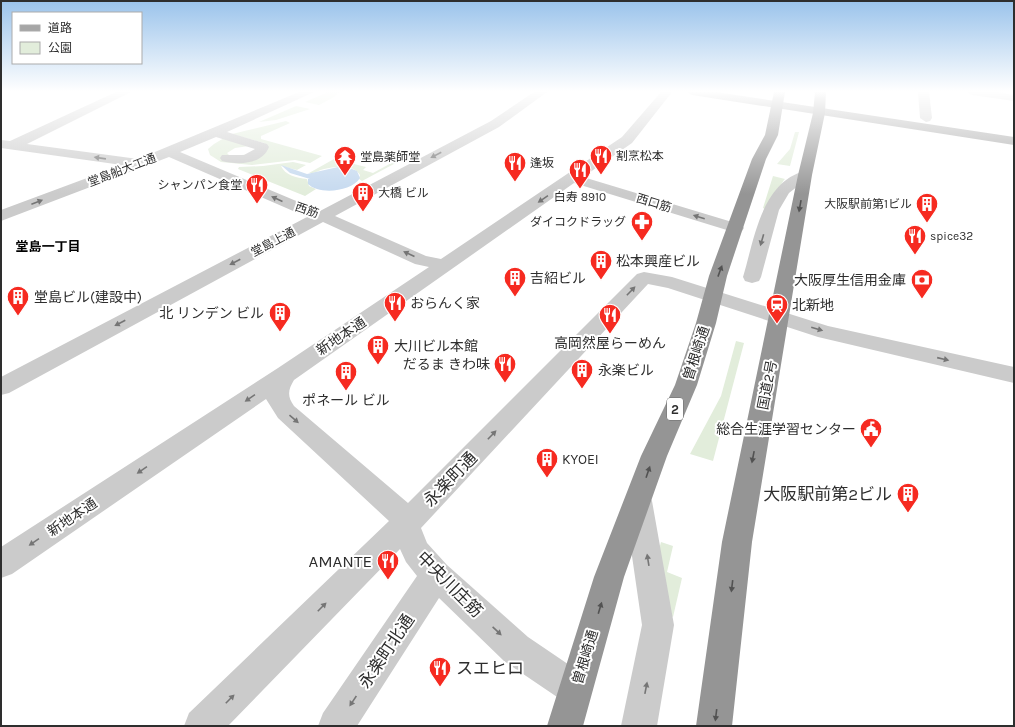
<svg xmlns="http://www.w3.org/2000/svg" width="1015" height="727" viewBox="0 0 1015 727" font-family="Karla,'Noto Sans JP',sans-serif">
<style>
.green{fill:#e2eddb}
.water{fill:#c5d9ef}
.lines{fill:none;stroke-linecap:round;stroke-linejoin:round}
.minor{fill:#cbcbcb;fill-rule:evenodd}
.major{fill:#a6a6a6;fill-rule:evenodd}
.highway{fill:#959595;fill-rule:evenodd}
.oneway{fill:#757575}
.oneway2{fill:#525252}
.labels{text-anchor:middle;stroke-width:4;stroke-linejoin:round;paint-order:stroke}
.far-poi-label{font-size:12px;fill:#2e2e2e;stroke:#fff;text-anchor:start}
.far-street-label{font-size:12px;fill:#2e2e2e;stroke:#fff}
.far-neighbourhood-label{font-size:13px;font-weight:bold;fill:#000;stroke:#fff}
.shield{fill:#fff;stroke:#6d6d6d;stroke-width:1}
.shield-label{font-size:13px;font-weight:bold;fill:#2e2e2e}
.poi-label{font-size:14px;fill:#2e2e2e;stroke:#fff;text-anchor:start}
.street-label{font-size:14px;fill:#2e2e2e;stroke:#fff}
.near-street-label{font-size:17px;fill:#2e2e2e;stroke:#fff}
.near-poi-label{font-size:17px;fill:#2e2e2e;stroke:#fff;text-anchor:end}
</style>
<rect width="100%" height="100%" fill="#fff"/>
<g class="green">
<path d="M 328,92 L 339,92 L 334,97 L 319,105 L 305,102 Z"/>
<path d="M 296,106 L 310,109 L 276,120 L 259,122 Z"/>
<path d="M 286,121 L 290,123 L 261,136 L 261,139 L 322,156 L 310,163 L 295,160 L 252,165 L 221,162 L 210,155 L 208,149 L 214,144 L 224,138 L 249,146 L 235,148 L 227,153 L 230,156 L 265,153 L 268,148 L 264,143 L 232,134 Z"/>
<path d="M 795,132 L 799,132 L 790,166 L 777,164 L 790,149 Z"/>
<path d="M 404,156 L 407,157 L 362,181 L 359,179 L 360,175 C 354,164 335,166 324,169 C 319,170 314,174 309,173 L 334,159 L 366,167 L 363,170 L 373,173 Z"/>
<path d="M 293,162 L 306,165 L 297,170 L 281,166 C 285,175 296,178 307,179 L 309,186 L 316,189 L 305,196 L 238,169 L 239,167 L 263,166 Z"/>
<path d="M 773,176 L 785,179 L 784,180 L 765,209 L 763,208 Z"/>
<path d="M 736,341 L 744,343 L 713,461 L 690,454 L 721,396 Z"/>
<path d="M 661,542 L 673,546 L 667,572 L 682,578 L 673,617 L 667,613 L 657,557 Z"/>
</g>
<path class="water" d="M 281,165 L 307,174 L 338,167 L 347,167 L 357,171 L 360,178 C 351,192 319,195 308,184 L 308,179 L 310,179 L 290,173 Z"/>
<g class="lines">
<g class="minor">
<path d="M 116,92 L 131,92 L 27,144 L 138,159 L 299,92 L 314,92 L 227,132 L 267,144 L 269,147 C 262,165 238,165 222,161 L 220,158 L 222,155 L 244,155 L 255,149 L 216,137 L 180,152 L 320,211 L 491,121 L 534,92 L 547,92 L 499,127 L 335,216 L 426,256 L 441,259 L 622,137 L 661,92 L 672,92 L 632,143 L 583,177 L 742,225 L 744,228 L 742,231 L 736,233 L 730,231 L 574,183 L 294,380 C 288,390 287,396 294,406 L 408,503 L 637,274 L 644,272 L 672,277 L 828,326 L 1014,367 L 1014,383 L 818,337 L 668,288 L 648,284 L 421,528 L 427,543 L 447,565 L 528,637 L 587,677 L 593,689 L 587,701 L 575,707 L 563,701 L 504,661 L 439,598 L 357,726 L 318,726 L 323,713 L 417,576 L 406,562 L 400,549 L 228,726 L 184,726 L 189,713 L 389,521 L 278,418 L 266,399 L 12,574 L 1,578 L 1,547 L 278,368 L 429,267 L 415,264 L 323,222 L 9,393 L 1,395 L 1,377 L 307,217 L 169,157 L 1,221 L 1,210 L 122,165 L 1,148 L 1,140 L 10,141 Z"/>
<path d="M 918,92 L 929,92 L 932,118 L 930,121 L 926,122 L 920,118 Z"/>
<path d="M 967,92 L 998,92 L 1014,95 L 1014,101 L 972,95 Z"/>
<path d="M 805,171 L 810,172 L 812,175 L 789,193 L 779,210 L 761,277 L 759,281 L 752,283 L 745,281 L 743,277 C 754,241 761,182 805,171 Z"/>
<path d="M 638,489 L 648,492 L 652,501 L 674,625 L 657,726 L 621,726 L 642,625 L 624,501 L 628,492 Z"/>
</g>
<path class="major" d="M 687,92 L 716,92 L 1014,137 L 1014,145 L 692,95 Z"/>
<g class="highway">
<path d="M 774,92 L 785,92 L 778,135 L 766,159 L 727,276 L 716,323 L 697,385 L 667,456 L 624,577 L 583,726 L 547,726 L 594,577 L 641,456 L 675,385 L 696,323 L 709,276 L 752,159 L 765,135 Z"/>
<path d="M 815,92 L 826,92 L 825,113 L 812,175 L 752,542 L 732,726 L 696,726 L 722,542 L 798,175 L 813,113 Z"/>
</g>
</g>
<defs><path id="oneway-solid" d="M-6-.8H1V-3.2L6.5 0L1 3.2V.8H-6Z"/></defs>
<g class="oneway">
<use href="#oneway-solid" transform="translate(436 155) rotate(152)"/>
<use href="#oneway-solid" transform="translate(100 158) rotate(-172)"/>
<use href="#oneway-solid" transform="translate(277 199) rotate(-156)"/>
<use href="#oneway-solid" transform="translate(543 199) rotate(146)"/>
<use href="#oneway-solid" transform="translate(37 202) rotate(-21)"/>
<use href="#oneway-solid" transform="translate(699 217) rotate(-163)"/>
<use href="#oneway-solid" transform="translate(762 240) rotate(106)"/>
<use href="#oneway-solid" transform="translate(409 254) rotate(-156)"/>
<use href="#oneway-solid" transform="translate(235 262) rotate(152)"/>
<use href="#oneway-solid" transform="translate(631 291) rotate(-46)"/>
<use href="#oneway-solid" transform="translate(120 323) rotate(152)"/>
<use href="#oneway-solid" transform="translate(817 329) rotate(16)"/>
<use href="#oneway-solid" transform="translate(943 359) rotate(13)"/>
<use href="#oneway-solid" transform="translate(250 398) rotate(146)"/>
<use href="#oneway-solid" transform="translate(294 419) rotate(41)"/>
<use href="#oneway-solid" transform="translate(492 435) rotate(-46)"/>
<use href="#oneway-solid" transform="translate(142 470) rotate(146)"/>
<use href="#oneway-solid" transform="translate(34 542) rotate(146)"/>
<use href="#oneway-solid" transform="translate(648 560) rotate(-99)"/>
<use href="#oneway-solid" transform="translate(322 607) rotate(-45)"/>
<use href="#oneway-solid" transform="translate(497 631) rotate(43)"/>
<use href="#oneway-solid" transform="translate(646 688) rotate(-79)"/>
<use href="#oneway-solid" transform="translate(230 699) rotate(-45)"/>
<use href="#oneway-solid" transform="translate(353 701) rotate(124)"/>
</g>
<g class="oneway2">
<use href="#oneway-solid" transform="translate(800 206) rotate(100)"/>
<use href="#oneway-solid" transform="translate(720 271) rotate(-70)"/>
<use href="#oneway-solid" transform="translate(753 457) rotate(101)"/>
<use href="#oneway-solid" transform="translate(648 472) rotate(-71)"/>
<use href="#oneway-solid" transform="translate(732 586) rotate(97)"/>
<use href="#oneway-solid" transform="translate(600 608) rotate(-73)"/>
<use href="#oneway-solid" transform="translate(716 715) rotate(97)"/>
</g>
<linearGradient id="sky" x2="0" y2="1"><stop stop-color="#9ac3eb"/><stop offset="0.47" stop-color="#fff"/><stop offset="1" stop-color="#fff" stop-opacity="0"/></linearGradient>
<rect width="1015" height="194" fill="url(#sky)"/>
<defs>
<g id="restaurant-pin" transform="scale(1.15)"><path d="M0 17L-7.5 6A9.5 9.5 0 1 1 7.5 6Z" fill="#f62a20" stroke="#fff"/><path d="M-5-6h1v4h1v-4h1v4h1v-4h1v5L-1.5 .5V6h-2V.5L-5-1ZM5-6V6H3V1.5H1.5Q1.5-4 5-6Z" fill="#fff"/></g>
<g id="temple-pin" transform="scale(1.15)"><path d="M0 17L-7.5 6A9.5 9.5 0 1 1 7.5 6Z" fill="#f62a20" stroke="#fff"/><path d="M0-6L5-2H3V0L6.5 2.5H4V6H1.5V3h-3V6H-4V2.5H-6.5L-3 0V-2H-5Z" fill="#fff"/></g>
<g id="building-pin" transform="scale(1.15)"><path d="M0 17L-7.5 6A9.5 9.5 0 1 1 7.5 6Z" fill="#f62a20" stroke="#fff"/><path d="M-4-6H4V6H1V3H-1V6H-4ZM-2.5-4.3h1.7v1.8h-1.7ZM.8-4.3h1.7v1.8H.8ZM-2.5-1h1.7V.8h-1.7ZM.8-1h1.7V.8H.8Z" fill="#fff"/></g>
<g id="pharmacy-pin" transform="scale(1.15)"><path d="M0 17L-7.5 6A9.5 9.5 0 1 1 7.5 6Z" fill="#f62a20" stroke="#fff"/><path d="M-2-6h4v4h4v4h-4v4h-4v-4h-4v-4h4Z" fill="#fff"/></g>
<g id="bank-pin" transform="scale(1.15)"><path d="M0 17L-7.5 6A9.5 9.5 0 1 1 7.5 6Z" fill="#f62a20" stroke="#fff"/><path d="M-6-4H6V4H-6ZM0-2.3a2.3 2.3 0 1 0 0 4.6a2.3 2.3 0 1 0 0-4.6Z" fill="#fff"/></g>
<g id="station-pin" transform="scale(1.15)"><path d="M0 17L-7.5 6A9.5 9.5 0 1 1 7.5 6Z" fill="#f62a20" stroke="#fff"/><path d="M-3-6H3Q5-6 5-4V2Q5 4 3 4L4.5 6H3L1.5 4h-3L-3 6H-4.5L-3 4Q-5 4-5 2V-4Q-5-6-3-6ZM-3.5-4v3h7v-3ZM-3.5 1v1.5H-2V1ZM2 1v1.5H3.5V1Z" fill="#fff"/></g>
<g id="civic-pin" transform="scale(1.15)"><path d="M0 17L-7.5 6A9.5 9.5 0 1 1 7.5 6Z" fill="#f62a20" stroke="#fff"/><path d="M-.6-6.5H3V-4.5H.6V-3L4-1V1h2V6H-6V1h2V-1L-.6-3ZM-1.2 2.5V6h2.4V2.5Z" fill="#fff"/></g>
</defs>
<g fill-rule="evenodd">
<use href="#restaurant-pin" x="601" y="156"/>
<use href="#temple-pin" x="345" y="157"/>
<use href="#restaurant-pin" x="515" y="163"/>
<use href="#restaurant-pin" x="580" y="170"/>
<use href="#restaurant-pin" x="257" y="185"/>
<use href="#building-pin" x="363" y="193"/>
<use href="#building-pin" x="927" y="204"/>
<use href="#pharmacy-pin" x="642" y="222"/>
<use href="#restaurant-pin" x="915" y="236"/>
<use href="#building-pin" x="601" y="261"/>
<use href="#building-pin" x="515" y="278"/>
<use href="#bank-pin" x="922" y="280"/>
<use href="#building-pin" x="18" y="297"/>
<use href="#restaurant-pin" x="395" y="303"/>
<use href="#station-pin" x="777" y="305"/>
<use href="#building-pin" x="280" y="313"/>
<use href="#restaurant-pin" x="610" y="315"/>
<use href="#building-pin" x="378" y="346"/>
<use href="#restaurant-pin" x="505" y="364"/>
<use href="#building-pin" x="582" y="370"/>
<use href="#building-pin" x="346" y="372"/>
<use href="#civic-pin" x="871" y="429"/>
<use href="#building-pin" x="547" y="459"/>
<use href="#building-pin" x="908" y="494"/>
<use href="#restaurant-pin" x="388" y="561"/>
<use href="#restaurant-pin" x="440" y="668"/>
</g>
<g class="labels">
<g class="far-poi-label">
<text x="616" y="160">割烹松本</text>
<text x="360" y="161">堂島薬師堂</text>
<text x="530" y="167">逢坂</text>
<text x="242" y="189" text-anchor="end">シャンパン食堂</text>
<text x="378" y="197">大橋 ビル</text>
<text x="580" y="201" text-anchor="middle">白寿 8910</text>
<text x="912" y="208" text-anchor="end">大阪駅前第1ビル</text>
<text x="626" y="226" text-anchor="end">ダイコクドラッグ</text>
<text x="930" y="240">spice32</text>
</g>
<g class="far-street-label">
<text transform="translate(122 170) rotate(-21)" y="4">堂島船大工通</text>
<text transform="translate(654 203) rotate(17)" y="4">西口筋</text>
<text transform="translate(307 210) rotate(19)" y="4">西筋</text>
<text transform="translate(273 242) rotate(-28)" y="4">堂島上通</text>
</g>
<g class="far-neighbourhood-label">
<text x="48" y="251">堂島一丁目</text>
</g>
<rect class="shield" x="667" y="398" width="16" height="22" rx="3"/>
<g class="shield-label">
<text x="675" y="414">2</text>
</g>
<g class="poi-label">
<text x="616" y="266">松本興産ビル</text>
<text x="530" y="283">吉紹ビル</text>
<text x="906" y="285" text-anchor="end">大阪厚生信用金庫</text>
<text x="34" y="302">堂島ビル(建設中)</text>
<text x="410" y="308">おらんく家</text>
<text x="792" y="310">北新地</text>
<text x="264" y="318" text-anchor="end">北 リンデン ビル</text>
<text x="610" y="348" text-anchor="middle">高岡然屋らーめん</text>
<text x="394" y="351">大川ビル本館</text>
<text x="490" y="369" text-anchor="end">だるま きわ味</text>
<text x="598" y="375">永楽ビル</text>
<text x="346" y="405" text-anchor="middle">ポネール ビル</text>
<text x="856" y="434" text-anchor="end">総合生涯学習センター</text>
<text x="562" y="464">KYOEI</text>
</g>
<g class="street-label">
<text transform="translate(341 336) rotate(-34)" y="5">新地本通</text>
<text transform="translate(696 353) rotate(-72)" y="5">曽根崎通</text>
<text transform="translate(767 385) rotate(-79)" y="5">国道2号</text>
<text transform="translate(72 517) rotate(-34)" y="5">新地本通</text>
<text transform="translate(585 657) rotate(-73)" y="5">曽根崎通</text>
</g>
<g class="near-street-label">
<text transform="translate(450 479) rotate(-46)" y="6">永楽町通</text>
<text transform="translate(450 584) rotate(45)" y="6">中央川庄筋</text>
<text transform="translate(386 651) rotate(-56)" y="6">永楽町北通</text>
</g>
<g class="near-poi-label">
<text x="892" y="500">大阪駅前第2ビル</text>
<text x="372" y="567">AMANTE</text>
<text x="456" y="674" text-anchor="start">スエヒロ</text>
</g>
</g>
<rect width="1015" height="727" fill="none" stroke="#2e2e2e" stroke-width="4"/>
<rect x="12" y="12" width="130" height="52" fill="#ffffff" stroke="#ababab"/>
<rect x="20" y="25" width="20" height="6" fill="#a6a6a6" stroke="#ababab"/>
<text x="48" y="32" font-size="12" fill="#2e2e2e">道路</text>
<rect x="20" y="42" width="20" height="12" fill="#e2eddb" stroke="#ababab"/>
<text x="48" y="52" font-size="12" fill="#2e2e2e">公園</text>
</svg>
